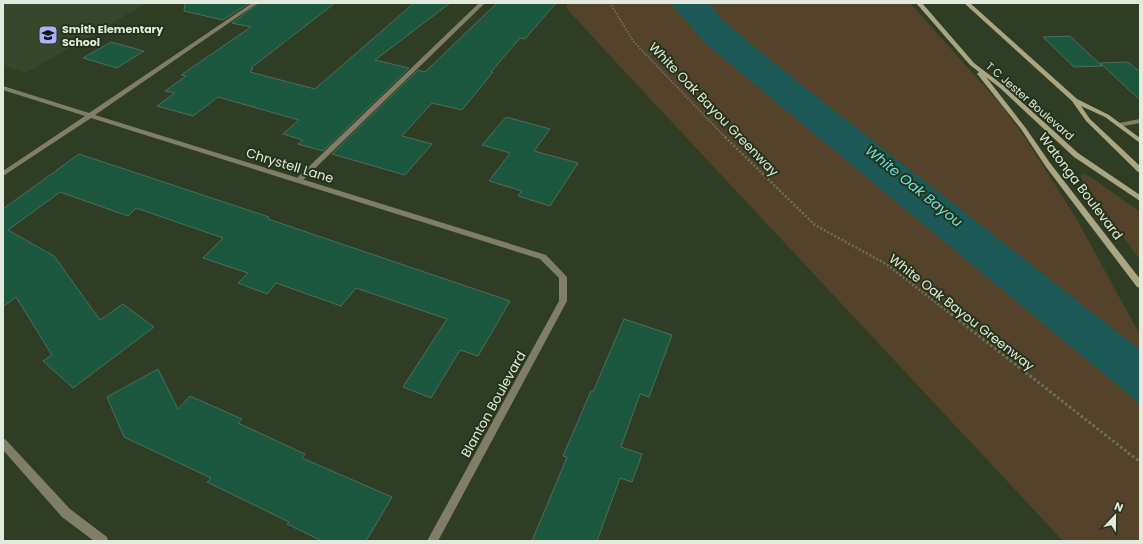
<svg xmlns="http://www.w3.org/2000/svg" width="1143" height="544" viewBox="0 0 1143 544" font-family="Poppins,sans-serif">
<style>
.built{fill:#36472a}
.green{fill:#55422a}
.water{fill:#1d5957}
.building{fill:#1b583f;stroke:#4e6e5e}
.lines{fill:none;stroke-linecap:round;stroke-linejoin:round}
.path-far2{stroke:#67735e;stroke-width:2;stroke-dasharray:1.5 1.5;stroke-linecap:butt}
.path-far1{stroke:#67735e;stroke-width:2.5;stroke-dasharray:2 2;stroke-linecap:butt}
.path{stroke:#67735e;stroke-width:3;stroke-dasharray:2.5 2.5;stroke-linecap:butt}
.service{fill:#807e67;fill-rule:evenodd}
.minor{fill:#807e67;fill-rule:evenodd}
.secondary{fill:#a9a681;fill-rule:evenodd}
.labels{text-anchor:middle;stroke-width:4;stroke-linejoin:round;paint-order:stroke}
.far-poi-label{font-size:11px;font-weight:bold;fill:#e1eadc;stroke:#25331b;text-anchor:start}
.far-street-label{font-size:11px;fill:#e1eadc;stroke:#25331b}
.street-label{font-size:13px;fill:#e1eadc;stroke:#25331b}
.water-label{font-size:14px;font-style:italic;fill:#6ce0dc;stroke:#25331b}
</style>
<rect width="100%" height="100%" fill="#2f3d25"/>
<path class="built" d="M 3,3 L 147,3 L 26,73 L 3,66 Z"/>
<g class="green">
<path d="M 566,3 L 910,3 L 1002,106 L 1026,139 L 1076,218 L 1140,335 L 1140,541 L 1063,541 L 627,74 L 567,9 Z"/>
<path d="M 1081,174 L 1089,176 L 1140,212 L 1140,260 L 1081,178 Z"/>
</g>
<path class="water" d="M 670,3 L 710,3 L 721,19 L 793,78 L 1140,350 L 1140,404 L 706,44 Z"/>
<g class="building">
<path d="M 185,3 L 249,3 L 223,20 L 184,11 Z"/>
<path d="M 259,3 L 335,3 L 251,68 L 253,69 L 250,72 L 315,89 L 414,3 L 450,3 L 375,60 L 409,68 L 323,151 L 298,144 L 303,140 L 283,134 L 299,120 L 218,97 L 193,116 L 157,106 L 175,93 L 165,91 L 186,76 L 181,75 L 251,27 L 232,23 Z"/>
<path d="M 497,3 L 556,3 L 525,39 L 520,38 L 491,72 L 493,72 L 462,110 L 432,103 L 402,136 L 432,144 L 405,175 L 332,154 L 418,70 L 425,72 Z"/>
<path d="M 1070,36 L 1102,66 L 1074,67 L 1043,37 Z"/>
<path d="M 111,42 L 144,51 L 117,68 L 83,58 Z"/>
<path d="M 1128,62 L 1140,72 L 1140,100 L 1100,63 Z"/>
<path d="M 506,117 L 550,129 L 534,151 L 578,163 L 550,206 L 518,196 L 522,191 L 489,181 L 510,153 L 482,145 Z"/>
<path d="M 79,154 L 269,217 L 268,219 L 510,301 L 478,356 L 460,350 L 431,398 L 403,387 L 447,319 L 356,288 L 341,306 L 276,283 L 267,294 L 238,283 L 248,273 L 203,258 L 223,238 L 136,208 L 128,216 L 60,192 L 8,230 L 54,256 L 100,320 L 123,304 L 154,327 L 73,388 L 43,361 L 52,355 L 16,297 L 3,307 L 3,209 Z"/>
<path d="M 624,319 L 672,335 L 649,397 L 640,394 L 621,447 L 642,454 L 632,482 L 620,478 L 597,541 L 532,541 L 567,457 L 563,456 L 591,391 L 593,392 Z"/>
<path d="M 158,369 L 178,409 L 190,396 L 242,419 L 238,423 L 305,454 L 302,458 L 392,497 L 366,541 L 322,541 L 287,524 L 289,522 L 207,482 L 211,478 L 124,437 L 107,397 Z"/>
</g>
<g class="lines">
<path class="path-far2" d="M 610,3 L 633,41 L 726,138"/>
<path class="path-far1" d="M 725,137 L 815,225 L 886,264 L 952,315"/>
<path class="path" d="M 951,314 L 1140,462"/>
<path class="service" d="M 479,3 L 485,3 L 301,182 L 297,182 L 295,180 L 297,178 Z"/>
<g class="minor">
<path d="M 252,3 L 258,3 L 95,115 L 546,255 L 567,277 L 567,301 L 438,541 L 427,541 L 559,301 L 559,278 L 540,259 L 91,118 L 3,176 L 3,171 L 85,116 L 3,90 L 3,86 L 89,113 Z"/>
<path d="M 1140,119 L 1140,123 L 1119,127 L 1116,125 L 1119,123 Z"/>
<path d="M 3,438 L 6,440 L 70,509 L 107,537 L 108,541 L 94,541 L 62,517 L 3,450 Z"/>
</g>
<g class="secondary">
<path d="M 916,3 L 922,3 L 974,63 L 1004,86 L 1078,153 L 1140,195 L 1140,201 L 1074,157 L 1000,88 L 986,77 L 1025,127 L 1050,163 L 1140,279 L 1140,288 L 1137,287 L 1046,167 L 1021,129 L 978,75 L 977,74 L 979,72 L 970,65 Z"/>
<path d="M 964,3 L 970,3 L 1077,99 L 1109,115 L 1140,138 L 1140,143 L 1105,117 L 1081,106 L 1090,119 L 1140,166 L 1140,172 L 1138,172 L 1086,121 L 1072,101 Z"/>
</g>
</g>
<defs>
<g id="school-square" transform="scale(1)"><rect x="-9" y="-9" width="18" height="18" rx="4" fill="#adaffb" stroke="#25331b"/><path d="M0-5L7-2L0 1L-7-2ZM-4 1L0 2.5L4 1V4Q0 6-4 4Z" fill="#111"/></g>
</defs>
<g fill-rule="evenodd">
<use href="#school-square" x="48" y="35"/>
</g>
<g class="labels">
<g class="far-poi-label">
<text x="62" y="33">Smith Elementary<tspan x="62" dy="13">School</tspan></text>
</g>
<g class="far-street-label">
<text transform="translate(1030 101) rotate(41)" y="4">T C Jester Boulevard</text>
</g>
<g class="street-label">
<text transform="translate(714 109) rotate(46)" y="5">White Oak Bayou Greenway</text>
<text transform="translate(290 165) rotate(17)" y="5">Chrystell Lane</text>
<text transform="translate(1081 186) rotate(53)" y="5">Watonga Boulevard</text>
<text transform="translate(962 312) rotate(38)" y="5">White Oak Bayou Greenway</text>
<text transform="translate(493 404) rotate(-61)" y="5">Blanton Boulevard</text>
</g>
<g class="water-label">
<text transform="translate(914 186) rotate(39)" y="5">White Oak Bayou</text>
</g>
</g>
<rect width="1143" height="544" fill="none" stroke="#e1eadc" stroke-width="8"/>
<g transform="translate(1115 516) rotate(22)" stroke="#25331b" stroke-width="3" paint-order="stroke">
<path d="M0-3L7 15L0 10L-7 15Z" fill="#e1eadc"/>
<text y="-6" font-size="11" font-weight="bold" text-anchor="middle" fill="#e1eadc">N</text>
</g>
</svg>
